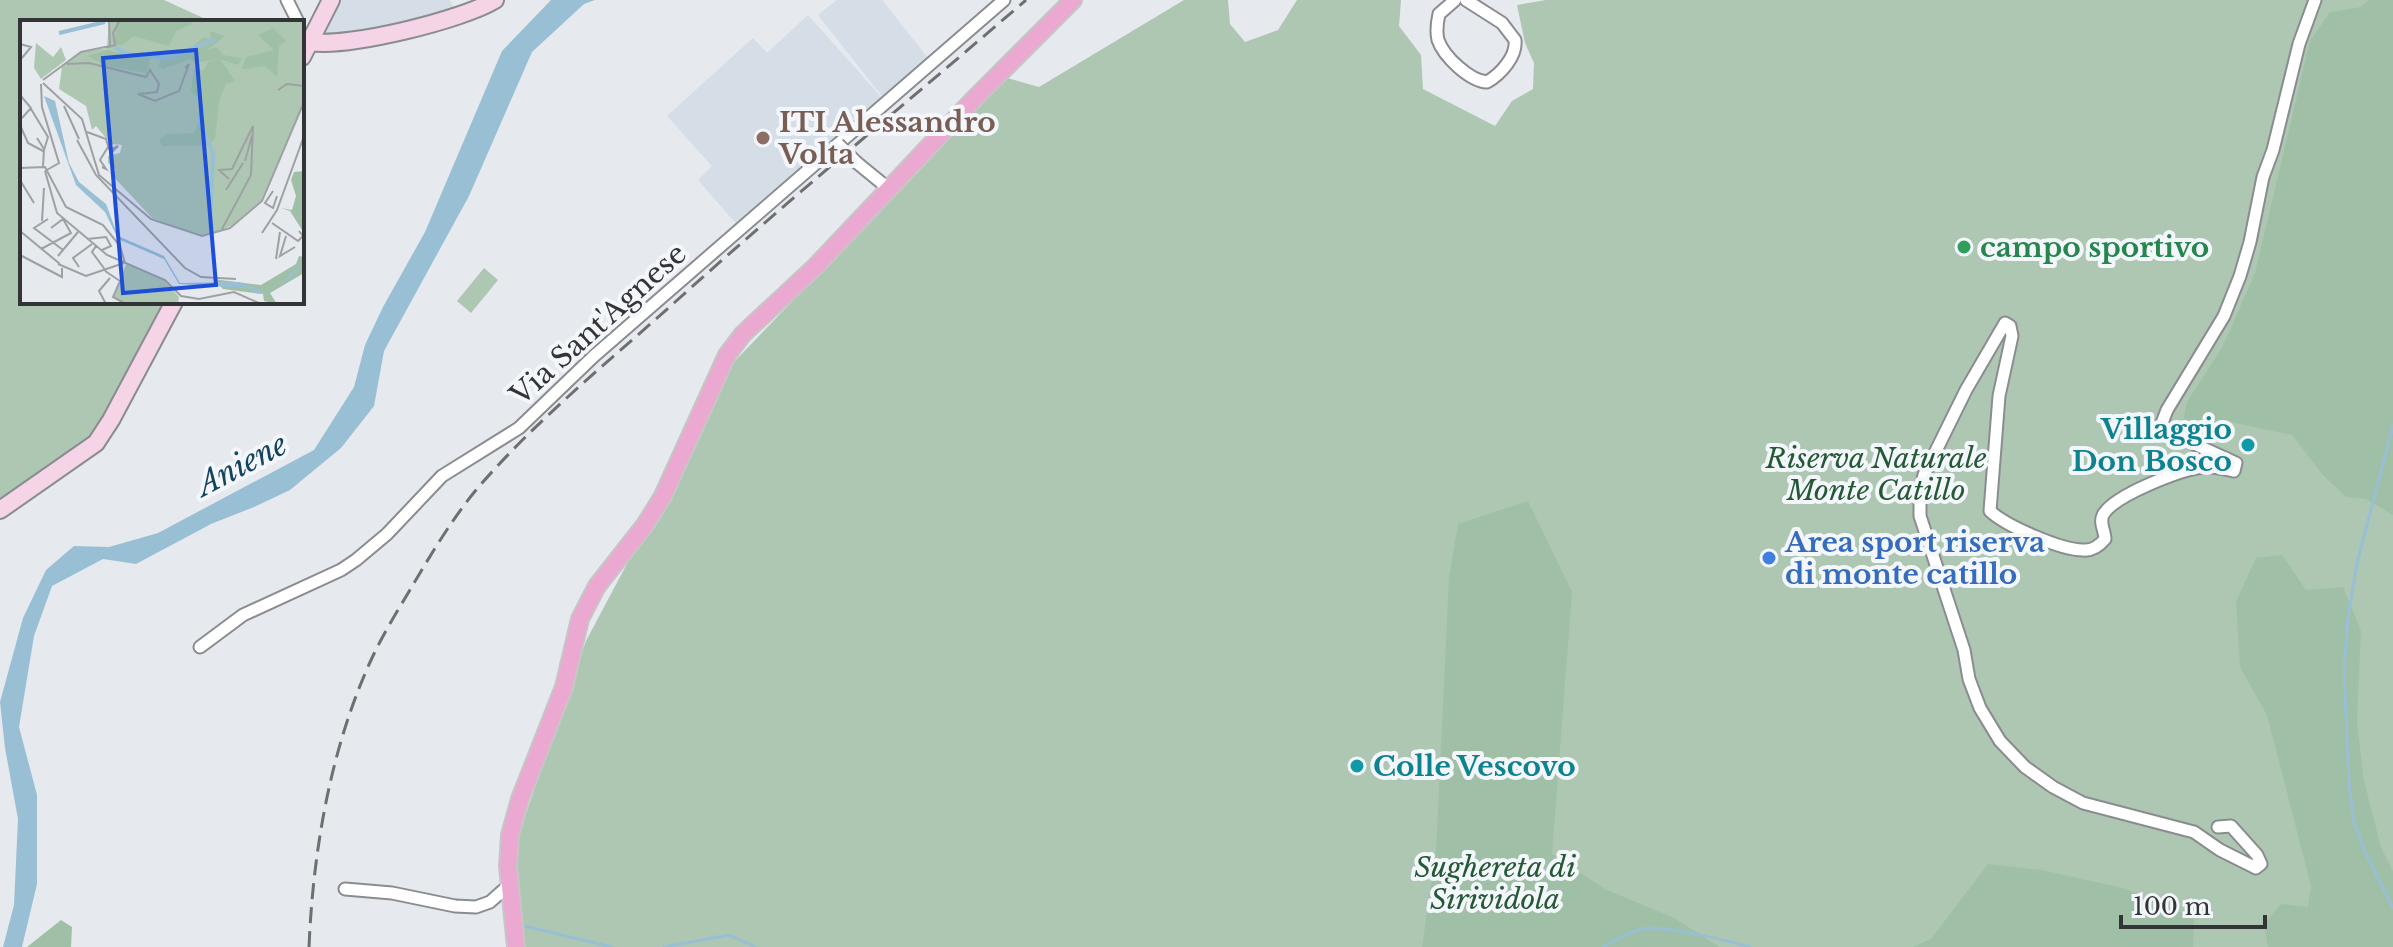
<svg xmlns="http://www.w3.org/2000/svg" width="2393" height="947" viewBox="0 0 2393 947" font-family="'Libre Baskerville',serif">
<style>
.built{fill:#d5dde6}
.green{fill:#adc7b2}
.forest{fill:#9fc0a6}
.water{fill:#99bfd5}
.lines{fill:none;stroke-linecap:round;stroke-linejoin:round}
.stream{stroke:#99bfd5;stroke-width:3}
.street-casing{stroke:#8a8c90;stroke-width:15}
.secondary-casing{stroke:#8a8c90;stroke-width:20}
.primary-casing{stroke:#c6c6c6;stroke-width:20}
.street{stroke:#fff;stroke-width:11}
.secondary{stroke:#f5d4e8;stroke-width:16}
.primary{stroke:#eba9d1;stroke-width:16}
.rail{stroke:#6e6f71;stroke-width:3;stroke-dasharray:16 8;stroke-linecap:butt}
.street-bridge-casing{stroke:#8a8c90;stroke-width:15;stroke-linecap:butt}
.street-bridge{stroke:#fff;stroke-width:11}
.education-dot{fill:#8d6e63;stroke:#f3f6fa;stroke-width:3}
.leisure-dot{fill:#2e9e5b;stroke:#f3f6fa;stroke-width:3}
.culture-dot{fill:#0f9aa8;stroke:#f3f6fa;stroke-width:3}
.shop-dot{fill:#3f7fe0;stroke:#f3f6fa;stroke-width:3}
.labels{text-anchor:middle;stroke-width:8;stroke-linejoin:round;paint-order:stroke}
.education-label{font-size:28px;font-weight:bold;fill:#785e54;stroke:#f3f6fa;text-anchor:start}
.leisure-label{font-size:28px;font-weight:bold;fill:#27864d;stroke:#f3f6fa;text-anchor:start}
.street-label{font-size:28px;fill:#333435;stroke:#f3f6fa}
.culture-label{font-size:28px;font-weight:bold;fill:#0d838f;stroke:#f3f6fa;text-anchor:end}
.park-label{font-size:28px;font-style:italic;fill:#255935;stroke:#f3f6fa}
.shop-label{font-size:28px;font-weight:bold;fill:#366cbe;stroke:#f3f6fa;text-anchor:start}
.water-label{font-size:30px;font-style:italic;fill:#15455e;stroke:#f3f6fa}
.inset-river{fill:none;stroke:#99bfd5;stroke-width:4}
.inset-road{fill:none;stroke:#9ea1a3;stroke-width:2}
.view{fill:#1d4ed8;fill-opacity:0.15;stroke:#1d4ed8;stroke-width:4}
.inset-edge{fill:none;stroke:#333435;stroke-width:4}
</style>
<rect width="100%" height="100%" fill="#e6e9ed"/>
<g class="built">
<path d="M 337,0 L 450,0 L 455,10 L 332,39 L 321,29 Z"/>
<path d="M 837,0 L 882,0 L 928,58 L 882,96 L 818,15 Z"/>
<path d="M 808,15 L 883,99 L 740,228 L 698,180 L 712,166 L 667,116 L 753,38 L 767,53 Z"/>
</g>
<g class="green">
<path d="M 0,0 L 164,0 L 212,22 L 22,22 L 22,302 L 165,302 L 108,414 L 87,438 L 58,463 L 0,500 Z"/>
<path d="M 1184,0 L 1228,0 L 1230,24 L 1245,42 L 1278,30 L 1297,0 L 1401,0 L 1399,26 L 1421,55 L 1423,89 L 1495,126 L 1512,101 L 1533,89 L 1534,63 L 1525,43 L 1517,5 L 1546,0 L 2393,0 L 2393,947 L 525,947 L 513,851 L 586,641 L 734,362 L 1007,78 L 1039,87 Z"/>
<path d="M 484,268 L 498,280 L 471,313 L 457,301 Z"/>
</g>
<g class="forest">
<path d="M 2369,0 L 2393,0 L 2393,515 L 2366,499 L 2346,497 L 2322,474 L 2292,435 L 2226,421 L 2204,440 L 2183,422 L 2187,402 L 2223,346 L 2255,273 L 2310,41 L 2330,12 L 2361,7 Z"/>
<path d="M 1528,501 L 1572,592 L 1552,854 L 1605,889 L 1674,918 L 1720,947 L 1422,947 L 1436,851 L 1449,578 L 1458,524 Z"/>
<path d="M 2282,555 L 2306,590 L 2343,587 L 2361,631 L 2357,722 L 2364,781 L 2381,847 L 2393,871 L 2393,947 L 2268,947 L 2264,924 L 2281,904 L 2308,907 L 2311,886 L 2267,715 L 2240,667 L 2236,602 L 2256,558 Z"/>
<path d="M 1988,864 L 2041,870 L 2123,888 L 2194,918 L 2193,947 L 1913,947 L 1931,939 Z"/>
<path d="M 61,920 L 72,927 L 71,947 L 27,947 Z"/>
</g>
<path class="water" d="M 551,0 L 595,0 L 584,4 L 532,52 L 469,196 L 384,351 L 374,406 L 341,448 L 290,490 L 254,507 L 211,524 L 136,564 L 103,559 L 52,586 L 34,636 L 19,727 L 37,795 L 37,884 L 22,947 L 3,947 L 14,905 L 18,819 L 5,748 L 0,702 L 23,618 L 46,570 L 74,546 L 109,547 L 158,533 L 314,450 L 354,387 L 365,345 L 383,307 L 425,232 L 502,51 Z"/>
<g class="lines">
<g class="stream">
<path d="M 2393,426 L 2357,563 L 2348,617 L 2344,670 L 2349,783 L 2354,822 L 2365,852 L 2393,908"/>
<path d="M 520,925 L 612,947"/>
<path d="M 664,947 L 729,935 L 756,947"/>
<path d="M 1603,947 C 1616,940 1634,929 1650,928 C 1675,928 1725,940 1750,947"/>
</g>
<g class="street-casing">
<g id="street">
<path d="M 287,0 L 298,22"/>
<path d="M 1455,0 L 1439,14 C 1437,23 1436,32 1438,40 C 1444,57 1470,81 1487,82 C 1501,74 1517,56 1515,40 L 1502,23 L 1466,0"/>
<path d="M 856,162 L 889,189"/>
<path d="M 200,647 L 243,615 L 341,570 L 356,560 L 387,534 L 442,476 L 519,428 L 594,356 L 1004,0"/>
<path d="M 2218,827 L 2231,826 L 2257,855 L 2261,864 L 2256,868 L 2220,850 L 2194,832 L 2083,803 L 2053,787 L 2025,767 L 2000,741 L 1980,708 L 1969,679 L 1964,650 L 1920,516 L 1920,492 L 1924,475 L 1966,390 L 2005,323 L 2010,326 L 2012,336 L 1999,396 L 1990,511 C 2006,526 2061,550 2083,550 C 2092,551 2100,545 2105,539 C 2105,531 2099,523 2103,515 C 2114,495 2180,470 2203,467 C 2213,466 2224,469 2234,471 L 2236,463 L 2168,432 L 2162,423 L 2167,410 L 2224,316 L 2240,276 L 2250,242 L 2263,177 L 2273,150 L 2299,44 L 2315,0"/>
<path d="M 345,889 L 392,893 L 455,906 L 476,907 L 490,902 L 509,885"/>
</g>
</g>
<g class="secondary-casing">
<g id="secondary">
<path d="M 310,42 C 348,48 462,20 495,0"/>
<path d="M 302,57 L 331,0"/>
<path d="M 0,510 L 96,443 L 111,420 L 174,302"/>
</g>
</g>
<g class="primary-casing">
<path id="primary" d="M 516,947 L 508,866 L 510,835 L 520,799 L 564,687 L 580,619 L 597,586 L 645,525 L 663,496 L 727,355 L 743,334 L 816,266 L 976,97 L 1073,0"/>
</g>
<use href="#street" class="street"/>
<use href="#secondary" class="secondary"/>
<use href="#primary" class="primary"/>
<path class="rail" d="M 309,947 C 313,850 331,746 372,658 C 384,632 400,607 414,583 C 433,551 453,518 476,490 C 535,421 607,363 674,303 C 789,199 909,101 1026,0"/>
<g class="street-bridge-casing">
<path id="street-bridge" d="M 838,144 L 856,162"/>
</g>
<use href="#street-bridge" class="street-bridge"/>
</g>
<circle class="education-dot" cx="763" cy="138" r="8"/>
<circle class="leisure-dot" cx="1964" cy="247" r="8"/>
<g class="culture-dot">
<circle cx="2248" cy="445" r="8"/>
<circle cx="1357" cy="766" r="8"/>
</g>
<circle class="shop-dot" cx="1769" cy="558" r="8"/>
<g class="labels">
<g class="education-label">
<text x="779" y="132">ITI Alessandro<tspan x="779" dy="32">Volta</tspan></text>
</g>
<g class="leisure-label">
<text x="1980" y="257">campo sportivo</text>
</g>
<g class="street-label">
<text transform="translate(598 324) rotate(-42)" y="10">Via Sant'Agnese</text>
</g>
<g class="culture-label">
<text x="2232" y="439">Villaggio<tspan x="2232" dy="32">Don Bosco</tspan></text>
<text x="1373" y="776" text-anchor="start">Colle Vescovo</text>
</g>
<g class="park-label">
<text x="1876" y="468">Riserva Naturale<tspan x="1876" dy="32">Monte Catillo</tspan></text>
<text x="1495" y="877">Sughereta di<tspan x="1495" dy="32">Sirividola</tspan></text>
</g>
<g class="shop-label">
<text x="1785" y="552">Area sport riserva<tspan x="1785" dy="32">di monte catillo</tspan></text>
</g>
<g class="water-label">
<text transform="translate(242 465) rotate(-28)" y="10">Aniene</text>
</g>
</g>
<g transform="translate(20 20)">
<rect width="284" height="284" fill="#e6e9ed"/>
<path d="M 89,0 L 284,0 L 284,81 L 241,181 L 211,206 L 182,216 L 132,198 L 90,153 L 96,150 L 88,143 L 88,136 L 100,133 L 102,125 L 91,124 L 76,106 L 72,110 L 66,86 L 39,69 L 42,47 L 61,32 L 87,28 ZM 16,23 L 33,37 L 41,27 L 46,40 L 21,59 L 14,48 ZM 106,244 L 143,259 L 159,277 L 158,283 L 107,284 L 94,277 Z" fill="#adc7b2"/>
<path d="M 96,0 L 169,0 L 172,4 L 156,11 L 149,26 L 114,16 L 102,25 L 95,24 ZM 253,8 L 266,21 L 259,26 L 257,57 L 245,46 L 222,49 L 226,37 L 254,30 L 238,15 ZM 191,11 L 205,16 L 186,31 L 196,27 L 203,35 L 222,38 L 218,45 L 200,39 L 215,61 L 206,64 L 199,81 L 195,119 L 187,126 L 142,126 L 139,119 L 148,114 L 174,113 L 183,93 L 183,83 L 171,71 L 174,50 L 184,50 L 188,42 L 199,39 L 174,43 L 170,39 L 143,49 L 138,47 L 141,38 L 166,32 L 184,17 L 190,20 ZM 88,30 L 105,35 L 132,32 L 127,53 L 87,46 L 67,36 ZM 284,151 L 284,213 L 270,191 L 261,188 L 272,190 L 276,176 L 271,160 L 274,152 ZM 279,236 L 284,237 L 284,253 L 250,273 L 257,284 L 244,281 L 243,274 L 203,269 L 193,259 L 241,265 L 276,244 Z" fill="#9fc0a6"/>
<path d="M 24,76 L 35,81 L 49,143 L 59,162 L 86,184 L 98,216 L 144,236 L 160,263 L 219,262 L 242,271 L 262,262 L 274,250 L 282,247 L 269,259 L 238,274 L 228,268 L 159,264 L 144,239 L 98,219 L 85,192 L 56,165 Z" fill="#99bfd5"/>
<path class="inset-river" d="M 39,13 L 85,2M 95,27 L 106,34 L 149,38 L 195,19M 181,83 L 180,104 L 193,133 L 190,209"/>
<path class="inset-road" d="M 0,24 L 11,27 L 2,38M 89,27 L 95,25 L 93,13 L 100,0M 47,44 L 69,43 L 126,57 L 130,50 L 139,64 L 137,72 L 118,74 L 135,81 L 159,71 L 169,44 L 165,48M 23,60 L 61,32 L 90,26 L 89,0M 23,63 L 62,99 L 79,155 L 131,199 L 182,216 L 210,208 L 242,181 L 284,82M 21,64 L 22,87 L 39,143 L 25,151M 258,70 L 267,64 L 284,66M 0,75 L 11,88 L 2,98M 44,86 L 59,119 L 54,108M 11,89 L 28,117 L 24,130M 0,105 L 8,123 L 23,131M 67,112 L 86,119 L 88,126 L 89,129 L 92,132 L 98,126 L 90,130M 17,118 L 24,129 L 23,146M 57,120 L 76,155 L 165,248 L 181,257 L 216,259M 225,141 L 232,116M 82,147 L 86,149 L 80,140 L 88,127M 0,148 L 25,147 L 46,187 L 83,205 L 100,226 L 105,243M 25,151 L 37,193 L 87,235 L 145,260 L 161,276 L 179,279 L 214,272 L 241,284M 0,160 L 14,183M 206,170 L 223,143M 253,171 L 245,183 L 253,188 L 257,176M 28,199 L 14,208 L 43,230M 22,201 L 24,168M 252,203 L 278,221 L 283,216 L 279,211M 0,211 L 40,244M 201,211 L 231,155 L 233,106 L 212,149 L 199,150 L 209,159M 242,213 L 257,190 L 284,116M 266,216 L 260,236 L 275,227M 67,219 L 86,217 L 91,226 L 82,230M 76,226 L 72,232 L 86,251M 21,229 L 51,213 L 43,199 L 31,208M 0,235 L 42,257 L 42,248M 38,236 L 58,212M 256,239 L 260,212M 38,244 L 66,256 L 104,243M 59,247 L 53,238 L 72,224M 85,251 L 100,261 L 93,277 L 106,284M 86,284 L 79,271 L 90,258"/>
<path class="view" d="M 176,30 L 196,265 L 103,273 L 83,38 Z"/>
<rect width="284" height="284" class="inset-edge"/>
</g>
<path d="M2121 915v12h144v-12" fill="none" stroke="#333435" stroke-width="4"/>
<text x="2133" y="915" font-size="24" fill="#333435" stroke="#f3f6fa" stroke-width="6" paint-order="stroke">100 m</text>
</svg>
